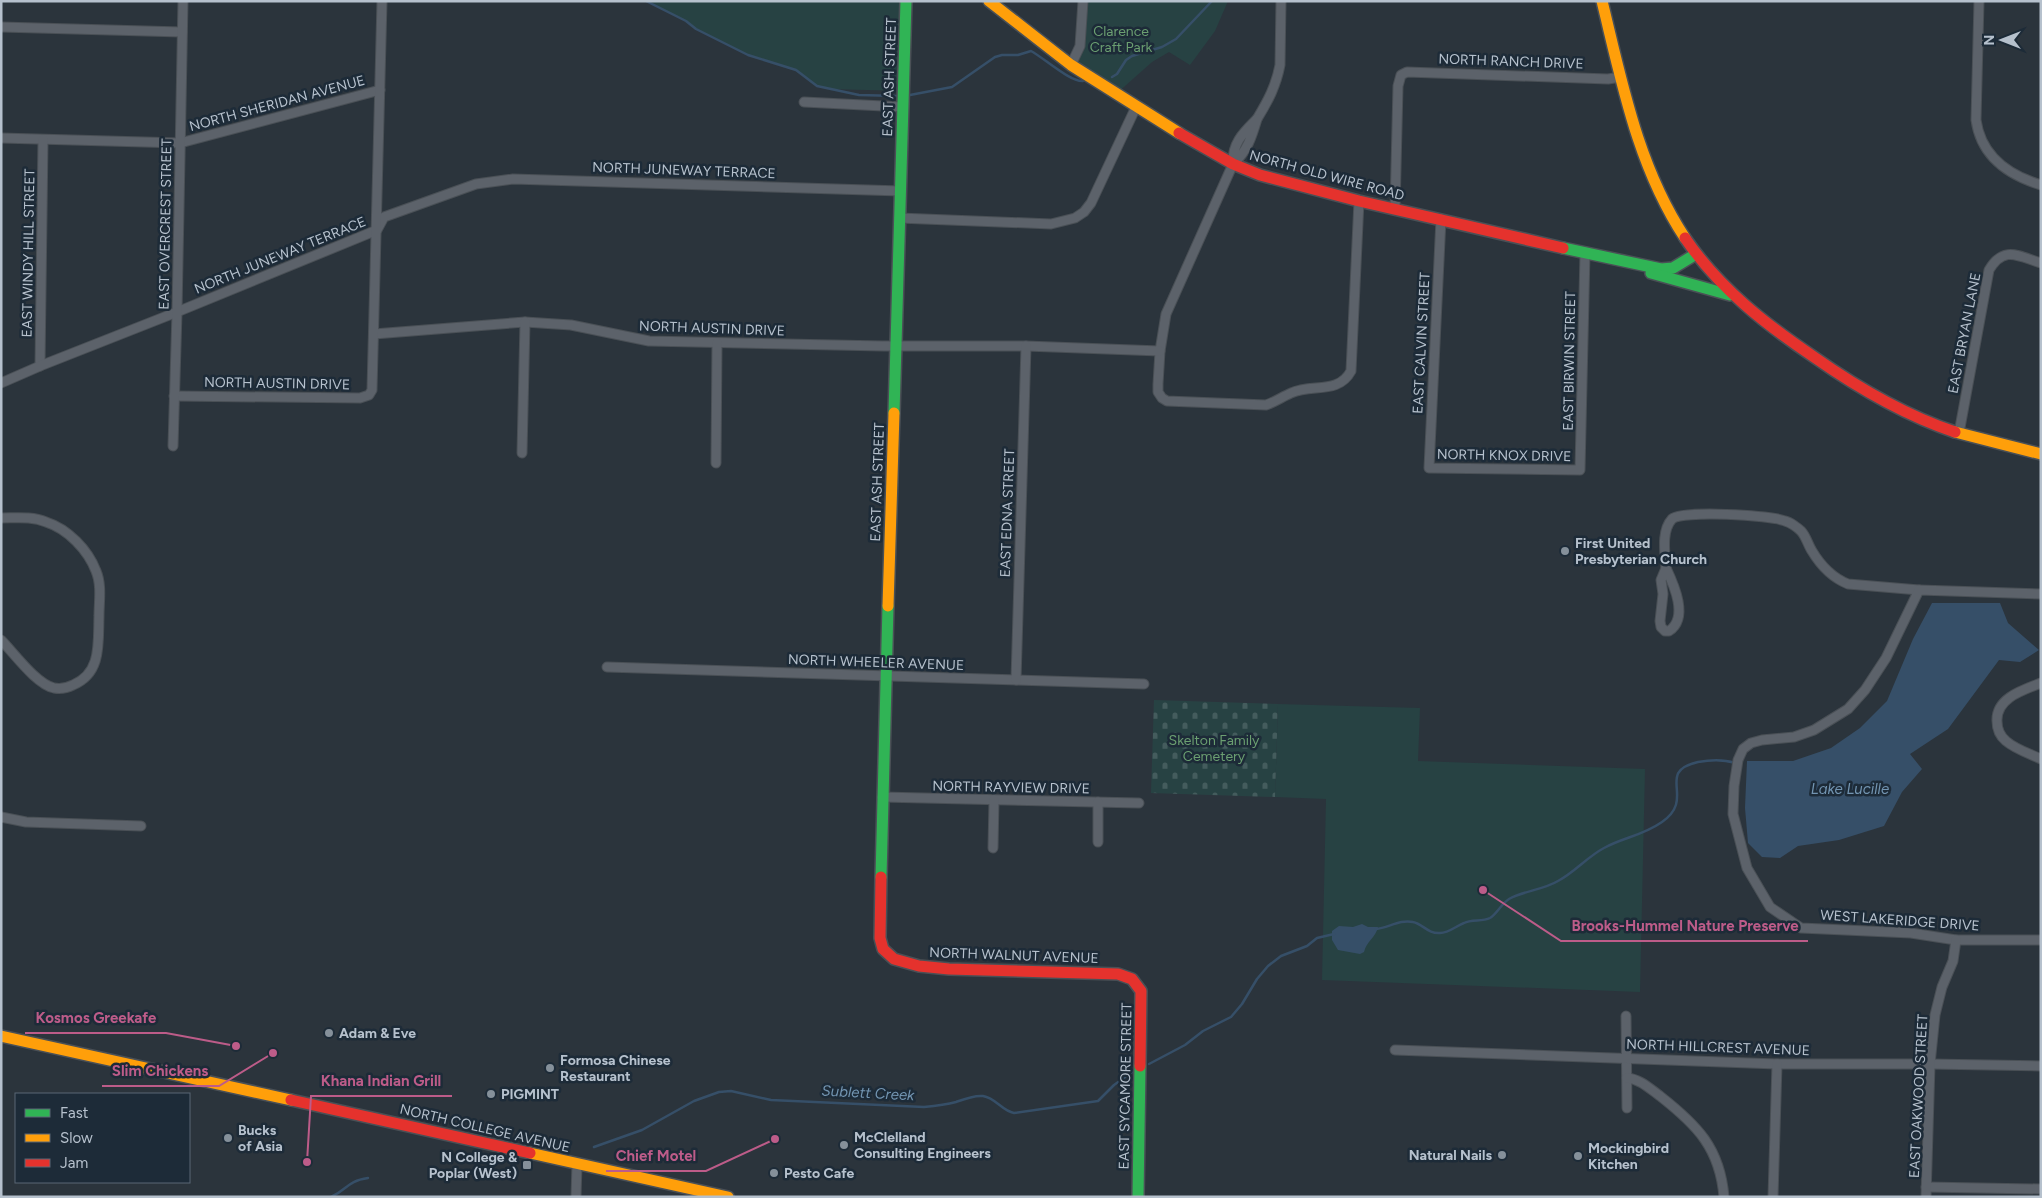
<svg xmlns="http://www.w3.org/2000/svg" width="2042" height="1198" viewBox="0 0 2042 1198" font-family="Figtree,sans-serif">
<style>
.green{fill:#274243}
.cemetery{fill:url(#cemetery-stones)}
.water{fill:#364f68}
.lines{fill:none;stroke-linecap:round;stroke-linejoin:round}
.stream{stroke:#364f68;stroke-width:2.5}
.street-casing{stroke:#4a5056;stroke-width:11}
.fast-casing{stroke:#4a5056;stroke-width:14}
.slow-casing{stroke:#4a5056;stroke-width:14}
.jam-casing{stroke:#4a5056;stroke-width:14}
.street{stroke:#5c626a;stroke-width:9}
.fast{stroke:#30b455;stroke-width:11}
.slow{stroke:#ff9f0a;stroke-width:11}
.jam{stroke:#e5322d;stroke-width:11}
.poi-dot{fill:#85909a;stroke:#1d2b38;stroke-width:2}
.labels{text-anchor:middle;stroke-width:5;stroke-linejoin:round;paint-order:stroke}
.park-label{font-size:14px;fill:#6b9f71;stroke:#1d2b38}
.street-label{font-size:14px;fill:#b6c1cd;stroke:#1d2b38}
.poi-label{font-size:14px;font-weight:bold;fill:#b6c1cd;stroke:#1d2b38;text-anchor:start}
.water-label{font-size:15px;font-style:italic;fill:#7395b2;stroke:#1d2b38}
.leader{fill:none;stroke:#bd5c89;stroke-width:2}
.callout-dot{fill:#bd5c89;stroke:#1d2b38;stroke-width:2}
.callout-label{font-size:15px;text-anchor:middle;font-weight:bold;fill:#bd5c89;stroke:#1d2b38;stroke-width:5;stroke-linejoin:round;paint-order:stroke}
</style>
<defs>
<pattern id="cemetery-stones" width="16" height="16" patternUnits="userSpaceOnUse" patternTransform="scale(1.25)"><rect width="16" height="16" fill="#274243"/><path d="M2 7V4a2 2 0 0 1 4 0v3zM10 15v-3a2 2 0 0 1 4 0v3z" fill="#445c5d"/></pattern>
</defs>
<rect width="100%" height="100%" fill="#2b343c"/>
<g class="green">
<path d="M 648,1 L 906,1 L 904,91 L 829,89 L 817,86 L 796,70 L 748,55 L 696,29 L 686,21 Z"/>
<path d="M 1083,1 L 1228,1 L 1215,31 L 1190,65 L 1169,52 L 1152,62 L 1116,94 L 1071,65 L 1080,46 Z"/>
<path d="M 1278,704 L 1420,708 L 1418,761 L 1645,769 L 1640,992 L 1322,980 L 1326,799 L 1275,797 Z"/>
</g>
<path class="cemetery" d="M 1154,700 L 1278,704 L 1275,797 L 1151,793 Z"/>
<g class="water">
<path d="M 1932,603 L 2000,603 L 2008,623 L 2039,650 L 2020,662 L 1999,660 L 1948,729 L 1910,754 L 1922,769 L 1902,792 L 1884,826 L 1839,840 L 1798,846 L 1780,858 L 1762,857 L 1748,843 L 1745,808 L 1747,761 L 1793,761 L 1831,748 L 1860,728 L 1887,701 L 1913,639 Z"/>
<path d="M 1362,924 L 1368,927 L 1378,927 C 1376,937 1366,942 1364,952 L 1360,954 L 1338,950 L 1332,940 L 1332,931 L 1339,926 L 1353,927 Z"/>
</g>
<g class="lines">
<g class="stream">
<path d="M 646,1 L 686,21 L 696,29 L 748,55 L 796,70 L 817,86 L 859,95 L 898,96"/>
<path d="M 1112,77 L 1117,74 L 1126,60 L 1132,56 L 1162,47 L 1176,39 L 1212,1"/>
<path d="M 910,95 L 952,87 L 995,57 L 1002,55 L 1018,55 L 1031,51 C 1044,58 1070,82 1083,81"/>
<path d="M 1376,929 C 1388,928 1400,919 1413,922 C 1423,924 1428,934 1440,933 C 1449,933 1456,926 1464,923 C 1472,919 1482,922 1490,918 C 1497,914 1501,904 1509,899 C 1523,891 1543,890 1558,881 C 1575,872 1587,857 1604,848 C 1624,837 1642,836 1662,822 C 1697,798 1654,772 1698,762 C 1709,760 1723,759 1735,763"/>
<path d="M 1149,1064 L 1185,1045 L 1203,1031 L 1231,1017 L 1242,1004 L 1257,979 L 1268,966 L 1281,956 L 1307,946 L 1317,938 L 1334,934"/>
<path d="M 594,1147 L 642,1130 L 694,1101 L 719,1092 L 731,1091 L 771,1100 L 924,1107 C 935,1106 945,1105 956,1102 C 964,1099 974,1095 983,1096 C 996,1098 1002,1111 1014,1113 L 1098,1101 L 1114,1085 L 1135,1070"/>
<path d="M 331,1197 C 348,1189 347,1181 368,1178"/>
</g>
<g class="street-casing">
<g id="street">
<path d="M 1979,1 L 1976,120 C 1981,156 2008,175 2041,185"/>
<path d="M 1,27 L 182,32"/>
<path d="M 1071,65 L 1080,46 L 1083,1"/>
<path d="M 804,102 L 903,107"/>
<path d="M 1257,119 C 1268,101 1276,86 1280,65 L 1281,1"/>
<path d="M 1,138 L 180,143 L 380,90"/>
<path d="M 1233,164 C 1247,152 1252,136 1257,119 C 1243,133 1232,143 1233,164 L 1166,314 L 1160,351 L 1158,384 L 1158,392 L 1162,398 L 1167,401 L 1266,405 C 1275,402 1282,397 1291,393 C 1312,383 1338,395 1351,371 L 1359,201"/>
<path d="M 1395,209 L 1398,86 L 1401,75 L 1407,72 L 1608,79 L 1621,77"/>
<path d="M 899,218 L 1051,224 L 1075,218 L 1084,212 L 1091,203 L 1136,107"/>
<path d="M 1441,219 L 1429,468 L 1580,470 L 1585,253"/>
<path d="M 374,334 L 525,322 L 571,325 L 649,341 L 883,346 L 1026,346 L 1160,351"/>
<path d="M 40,366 L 43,140"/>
<path d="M 1,383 L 40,366 L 177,312 L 377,230 L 384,217 L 476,184 L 513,179 L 901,191"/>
<path d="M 174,396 L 360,398 L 369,395 L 372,390 L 382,1"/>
<path d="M 1959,433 L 1989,270 C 2004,245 2018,256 2041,263"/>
<path d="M 173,446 L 177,312 L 183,1"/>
<path d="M 522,453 L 525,322"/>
<path d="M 716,463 L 717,343"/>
<path d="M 1,518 C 16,518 32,516 46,522 C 68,529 88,550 96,571 C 102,585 99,602 99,616 C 98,643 102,673 73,685 C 67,688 60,689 54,688 C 36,684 14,653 1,640"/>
<path d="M 1666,568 C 1665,553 1661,531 1672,519 C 1681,510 1770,515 1785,521 C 1790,522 1798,528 1801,531 C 1806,536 1808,545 1812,551 C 1821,566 1833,578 1848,584 L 1919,590"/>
<path d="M 1666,568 C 1674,585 1689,618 1669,631 L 1665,631 L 1661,627 L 1660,621 L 1663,594 L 1661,580 Z"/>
<path d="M 2041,594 L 1919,590 L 1886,658 L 1865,690 L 1848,709 L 1814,730 L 1794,737 L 1762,740 L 1751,743 L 1743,749 L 1738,760 L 1734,786 L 1733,814 L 1747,868 L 1770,907 L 1801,928 L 1911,933 L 1956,940 L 2041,940"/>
<path d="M 607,667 L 1144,684"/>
<path d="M 1016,680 L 1026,346"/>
<path d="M 2041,683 C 2023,690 1996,698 1997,721 C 1997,729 2000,736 2006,741 C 2015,749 2030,754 2041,759"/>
<path d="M 882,797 L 1139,803"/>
<path d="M 1,817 L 26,822 L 141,826"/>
<path d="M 1098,842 L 1098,802"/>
<path d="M 993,848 L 994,800"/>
<path d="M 1626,1016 L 1627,1108"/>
<path d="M 1395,1050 L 1777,1064 L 1930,1064 L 2041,1066"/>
<path d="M 1627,1078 C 1640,1079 1649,1088 1660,1096 C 1697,1125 1720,1148 1724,1197"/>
<path d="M 1926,1187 L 2041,1189"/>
<path d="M 576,1197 L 577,1164"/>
<path d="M 1773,1197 L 1777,1064"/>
<path d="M 1926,1197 L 1930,1064 L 1935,1015 L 1942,987 L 1953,961 L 1956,940"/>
</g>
</g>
<g class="fast-casing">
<g id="fast">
<path d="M 1563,248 L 1661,269 L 1673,268 L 1696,254"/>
<path d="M 1651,273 L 1730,295"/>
<path d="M 894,413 L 906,1"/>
<path d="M 881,877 L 888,606"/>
<path d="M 1138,1197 L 1140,1066"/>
</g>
</g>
<g class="slow-casing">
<g id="slow">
<path d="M 989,1 L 1071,65 L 1179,133"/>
<path d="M 1602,1 C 1622,83 1638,167 1685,238"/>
<path d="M 1955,432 L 2041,454"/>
<path d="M 888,606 L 894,413"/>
<path d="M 1,1036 L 291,1100"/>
<path d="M 530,1153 L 728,1197"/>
</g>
</g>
<g class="jam-casing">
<g id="jam">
<path d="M 1179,133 L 1233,164 L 1260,175 L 1359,201 L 1563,248"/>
<path d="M 1685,238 C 1719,288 1765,324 1814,357 C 1858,388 1904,415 1955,432"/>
<path d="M 881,877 L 880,938 L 883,949 L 894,959 L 919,966 L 949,969 L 1118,974 L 1132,979 L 1141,991 L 1140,1066"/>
<path d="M 291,1100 L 530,1153"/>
</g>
</g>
<use href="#street" class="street"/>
<use href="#fast" class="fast"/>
<use href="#slow" class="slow"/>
<use href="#jam" class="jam"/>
</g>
<g class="poi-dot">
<circle cx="1565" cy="551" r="5"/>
<circle cx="329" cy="1033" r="5"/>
<circle cx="550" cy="1068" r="5"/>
<circle cx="491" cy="1094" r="5"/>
<circle cx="228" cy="1138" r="5"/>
<circle cx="844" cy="1145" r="5"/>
<circle cx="1502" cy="1155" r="5"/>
<circle cx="1578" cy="1156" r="5"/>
<rect x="522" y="1160" width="10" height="10" rx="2.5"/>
<circle cx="774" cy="1173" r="5"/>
</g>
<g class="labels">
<g class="park-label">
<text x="1121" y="36">Clarence<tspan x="1121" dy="16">Craft Park</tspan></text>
<text x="1214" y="745">Skelton Family<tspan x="1214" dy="16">Cemetery</tspan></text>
</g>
<g class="street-label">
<text transform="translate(1511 61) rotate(2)" y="5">NORTH RANCH DRIVE</text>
<text transform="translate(889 77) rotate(-88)" y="5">EAST ASH STREET</text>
<text transform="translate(277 103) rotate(-15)" y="5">NORTH SHERIDAN AVENUE</text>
<text transform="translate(684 170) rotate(2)" y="5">NORTH JUNEWAY TERRACE</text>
<text transform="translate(1327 175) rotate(15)" y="5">NORTH OLD WIRE ROAD</text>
<text transform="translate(165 224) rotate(-89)" y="5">EAST OVERCREST STREET</text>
<text transform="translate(28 253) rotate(-89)" y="5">EAST WINDY HILL STREET</text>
<text transform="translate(280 255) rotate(-22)" y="5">NORTH JUNEWAY TERRACE</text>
<text transform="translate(712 328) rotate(2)" y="5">NORTH AUSTIN DRIVE</text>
<text transform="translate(1964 333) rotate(-79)" y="5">EAST BRYAN LANE</text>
<text transform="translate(1421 343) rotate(-87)" y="5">EAST CALVIN STREET</text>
<text transform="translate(1569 361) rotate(-89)" y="5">EAST BIRWIN STREET</text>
<text transform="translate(277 383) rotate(1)" y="5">NORTH AUSTIN DRIVE</text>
<text transform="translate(1504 455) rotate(1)" y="5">NORTH KNOX DRIVE</text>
<text transform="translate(877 482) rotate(-88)" y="5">EAST ASH STREET</text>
<text transform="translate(1007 513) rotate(-88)" y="5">EAST EDNA STREET</text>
<text transform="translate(876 662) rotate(2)" y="5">NORTH WHEELER AVENUE</text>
<text transform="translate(1011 787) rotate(1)" y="5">NORTH RAYVIEW DRIVE</text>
<text transform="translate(1900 920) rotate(4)" y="5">WEST LAKERIDGE DRIVE</text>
<text transform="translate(1014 955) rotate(2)" y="5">NORTH WALNUT AVENUE</text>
<text transform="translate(1718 1047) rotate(2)" y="5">NORTH HILLCREST AVENUE</text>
<text transform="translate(1125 1086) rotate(-89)" y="5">EAST SYCAMORE STREET</text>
<text transform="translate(1918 1096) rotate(-87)" y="5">EAST OAKWOOD STREET</text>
<text transform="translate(485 1128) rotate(13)" y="5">NORTH COLLEGE AVENUE</text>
</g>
<g class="poi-label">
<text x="1575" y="548">First United<tspan x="1575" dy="16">Presbyterian Church</tspan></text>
<text x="339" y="1038">Adam &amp; Eve</text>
<text x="560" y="1065">Formosa Chinese<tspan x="560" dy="16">Restaurant</tspan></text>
<text x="501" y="1099">PIGMINT</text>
<text x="238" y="1135">Bucks<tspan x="238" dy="16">of Asia</tspan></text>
<text x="854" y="1142">McClelland<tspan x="854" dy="16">Consulting Engineers</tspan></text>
<text x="1588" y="1153">Mockingbird<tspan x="1588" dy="16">Kitchen</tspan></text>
<text x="1492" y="1160" text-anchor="end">Natural Nails</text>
<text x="517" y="1162" text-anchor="end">N College &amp;<tspan x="517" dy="16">Poplar (West)</tspan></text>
<text x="784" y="1178">Pesto Cafe</text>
</g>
<g class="water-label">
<text x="1850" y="794">Lake Lucille</text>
<text transform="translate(868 1093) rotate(3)" y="5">Sublett Creek</text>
</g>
</g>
<path class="leader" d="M1483 890L1561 941H1808M236 1046L166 1033H25M273 1053L219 1086H102M307 1162L311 1096H452M775 1139L706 1171H606"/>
<g class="callout-dot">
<circle cx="1483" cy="890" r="5"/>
<circle cx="236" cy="1046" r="5"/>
<circle cx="273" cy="1053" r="5"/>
<circle cx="307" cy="1162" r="5"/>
<circle cx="775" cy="1139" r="5"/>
</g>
<g class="callout-label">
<text x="1685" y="931">Brooks-Hummel Nature Preserve</text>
<text x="96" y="1023">Kosmos Greekafe</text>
<text x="160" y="1076">Slim Chickens</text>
<text x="381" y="1086">Khana Indian Grill</text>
<text x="656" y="1161">Chief Motel</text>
</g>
<rect width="2042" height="1198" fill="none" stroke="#b6c1cd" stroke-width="5"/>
<rect x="15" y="1093" width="175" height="90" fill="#1d2b38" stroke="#5a6774"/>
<rect x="25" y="1109" width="25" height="8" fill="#30b455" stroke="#5a6774"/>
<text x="60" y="1118" font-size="15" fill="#b6c1cd">Fast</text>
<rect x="25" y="1134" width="25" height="8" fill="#ff9f0a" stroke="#5a6774"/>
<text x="60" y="1143" font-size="15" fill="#b6c1cd">Slow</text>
<rect x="25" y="1159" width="25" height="8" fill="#e5322d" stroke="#5a6774"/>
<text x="60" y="1168" font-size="15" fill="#b6c1cd">Jam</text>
<g transform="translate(2002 40) rotate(270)" stroke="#1d2b38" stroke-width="4" paint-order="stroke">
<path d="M0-4L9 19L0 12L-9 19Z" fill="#b6c1cd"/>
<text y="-8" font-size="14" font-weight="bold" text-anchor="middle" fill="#b6c1cd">N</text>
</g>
</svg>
